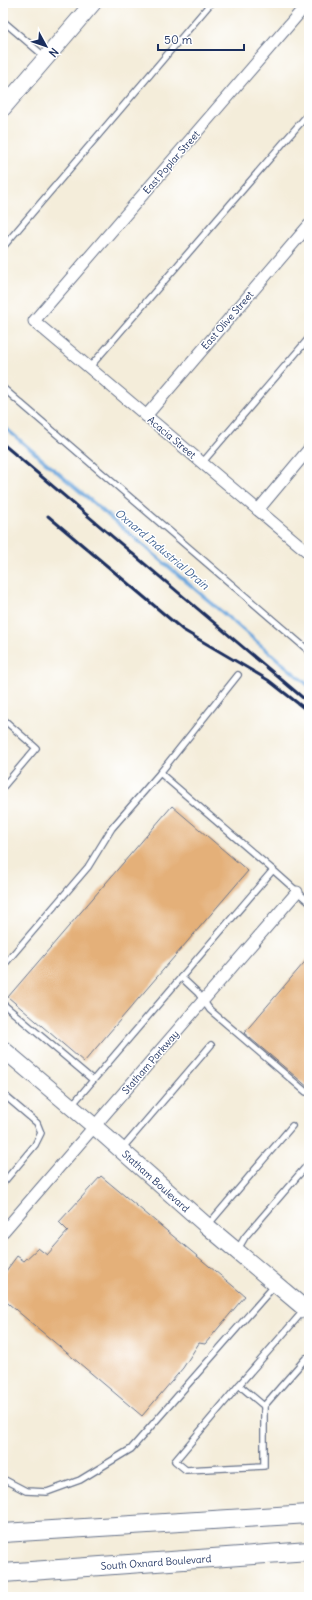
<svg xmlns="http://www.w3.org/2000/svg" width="312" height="1600" viewBox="0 0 312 1600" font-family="Delius,sans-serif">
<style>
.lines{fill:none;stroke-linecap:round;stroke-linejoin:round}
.stream{stroke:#6ca6dc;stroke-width:3.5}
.building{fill:#e4b079}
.lane-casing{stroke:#677289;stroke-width:8}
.street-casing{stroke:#677289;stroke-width:13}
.secondary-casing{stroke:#677289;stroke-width:18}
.primary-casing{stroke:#677289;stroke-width:20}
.lane{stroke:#fff;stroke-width:5.5}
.street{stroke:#fff;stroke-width:11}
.secondary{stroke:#fff;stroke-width:16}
.primary{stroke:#fff;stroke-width:18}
.rail{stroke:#1b2f5e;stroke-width:3}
.labels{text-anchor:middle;stroke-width:3;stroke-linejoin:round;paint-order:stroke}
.street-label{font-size:10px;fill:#1b2f5e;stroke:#fff}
.water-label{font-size:11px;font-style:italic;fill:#3b5f90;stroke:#fff}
</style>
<rect width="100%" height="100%" fill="#fff"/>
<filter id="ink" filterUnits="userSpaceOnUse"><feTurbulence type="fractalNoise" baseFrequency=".025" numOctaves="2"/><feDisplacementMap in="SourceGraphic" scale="8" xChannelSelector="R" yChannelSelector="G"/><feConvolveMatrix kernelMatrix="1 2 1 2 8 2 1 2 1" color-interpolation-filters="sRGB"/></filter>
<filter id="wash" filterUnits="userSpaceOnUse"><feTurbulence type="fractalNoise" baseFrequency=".012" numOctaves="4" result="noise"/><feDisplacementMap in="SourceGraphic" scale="16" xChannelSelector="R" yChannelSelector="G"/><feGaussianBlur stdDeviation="0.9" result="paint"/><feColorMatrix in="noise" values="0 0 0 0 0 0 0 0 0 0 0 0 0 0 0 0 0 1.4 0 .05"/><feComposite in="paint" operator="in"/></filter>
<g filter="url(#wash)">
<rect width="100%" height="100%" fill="#f4edda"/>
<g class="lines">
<path class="stream" d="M 3,426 L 309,686"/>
</g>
<g id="blocks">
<g class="building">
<path d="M 172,806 L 248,871 L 84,1062 L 8,997 Z"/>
<path d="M 309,957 L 309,1088 L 244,1033 Z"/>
<path d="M 101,1176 L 245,1296 L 205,1344 L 199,1343 L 183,1368 L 142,1416 L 3,1299 L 3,1275 L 17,1256 L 24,1261 L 38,1248 L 47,1255 L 68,1231 L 59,1222 Z"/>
</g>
</g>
</g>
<g filter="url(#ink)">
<use href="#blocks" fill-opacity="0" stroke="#677289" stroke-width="1"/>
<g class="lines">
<g class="lane-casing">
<g id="lane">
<path d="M 3,21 L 44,56"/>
<path d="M 3,247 L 211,3"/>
<path d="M 89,368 L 309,113"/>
<path d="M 3,388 L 309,651"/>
<path d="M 202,463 L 309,338"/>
<path d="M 3,719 L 36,748 L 3,787"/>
<path d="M 160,773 L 238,675"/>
<path d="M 273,870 L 309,902"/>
<path d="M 3,966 L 88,867 L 112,828 L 160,773 L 273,870 L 72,1105"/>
<path d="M 181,977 L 198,993 L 210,1010 L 306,1092 L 309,1092"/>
<path d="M 3,1004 L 93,1080"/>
<path d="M 3,1094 L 37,1123 L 41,1133 L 35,1145 L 3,1183"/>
<path d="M 121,1150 L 211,1045"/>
<path d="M 208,1225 L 292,1126"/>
<path d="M 238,1249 L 245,1237 L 309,1163"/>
<path d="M 305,1309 L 239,1385 L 264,1406 L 306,1358 L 309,1361"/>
<path d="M 239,1385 L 175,1461 L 186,1470 L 264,1466 L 264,1406"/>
<path d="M 3,1479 L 26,1491 L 47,1492 L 80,1480 L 131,1449 L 275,1285"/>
</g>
</g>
<g class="street-casing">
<g id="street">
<path d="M 308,3 L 34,321 L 309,553"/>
<path d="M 146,416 L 309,225"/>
<path d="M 258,510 L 309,449"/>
<path d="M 3,1232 L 297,892"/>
</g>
</g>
<g class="secondary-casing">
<g id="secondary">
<path d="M 3,108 L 93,3"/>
<path d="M 3,1049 L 94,1126 L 207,1226 L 309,1312"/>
</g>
</g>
<g class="primary-casing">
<g id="primary">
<path d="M 3,1533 L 309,1514"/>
<path d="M 3,1573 L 309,1551"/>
</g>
</g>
<use href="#lane" class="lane"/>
<use href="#street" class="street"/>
<use href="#secondary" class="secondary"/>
<use href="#primary" class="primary"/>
<g class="rail">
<path d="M 3,444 L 309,703"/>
<path d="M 48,516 L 183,630 L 268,680 L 309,712"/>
</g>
</g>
</g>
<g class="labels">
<g class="street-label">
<text transform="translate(171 162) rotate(-49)" y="4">East Poplar Street</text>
<text transform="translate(227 320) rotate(-49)" y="4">East Olive Street</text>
<text transform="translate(172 437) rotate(40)" y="4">Acacia Street</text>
<text transform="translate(150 1062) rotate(-49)" y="4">Statham Parkway</text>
<text transform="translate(156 1181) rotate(42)" y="4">Statham Boulevard</text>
<text transform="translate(156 1562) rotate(-4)" y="4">South Oxnard Boulevard</text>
</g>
<g class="water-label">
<text transform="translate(162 549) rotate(40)" y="4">Oxnard Industrial Drain</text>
</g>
</g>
<rect width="312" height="1600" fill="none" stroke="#fff" stroke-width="16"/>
<g transform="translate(46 46) rotate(130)" stroke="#ffffff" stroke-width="3" paint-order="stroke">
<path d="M0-3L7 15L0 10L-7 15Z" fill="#1b2f5e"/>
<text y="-6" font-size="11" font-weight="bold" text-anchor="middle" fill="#1b2f5e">N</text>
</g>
<path d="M158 44v6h86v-6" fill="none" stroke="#1b2f5e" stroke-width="2"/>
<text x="164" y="44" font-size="12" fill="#1b2f5e" stroke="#ffffff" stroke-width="3" paint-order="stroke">50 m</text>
</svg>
